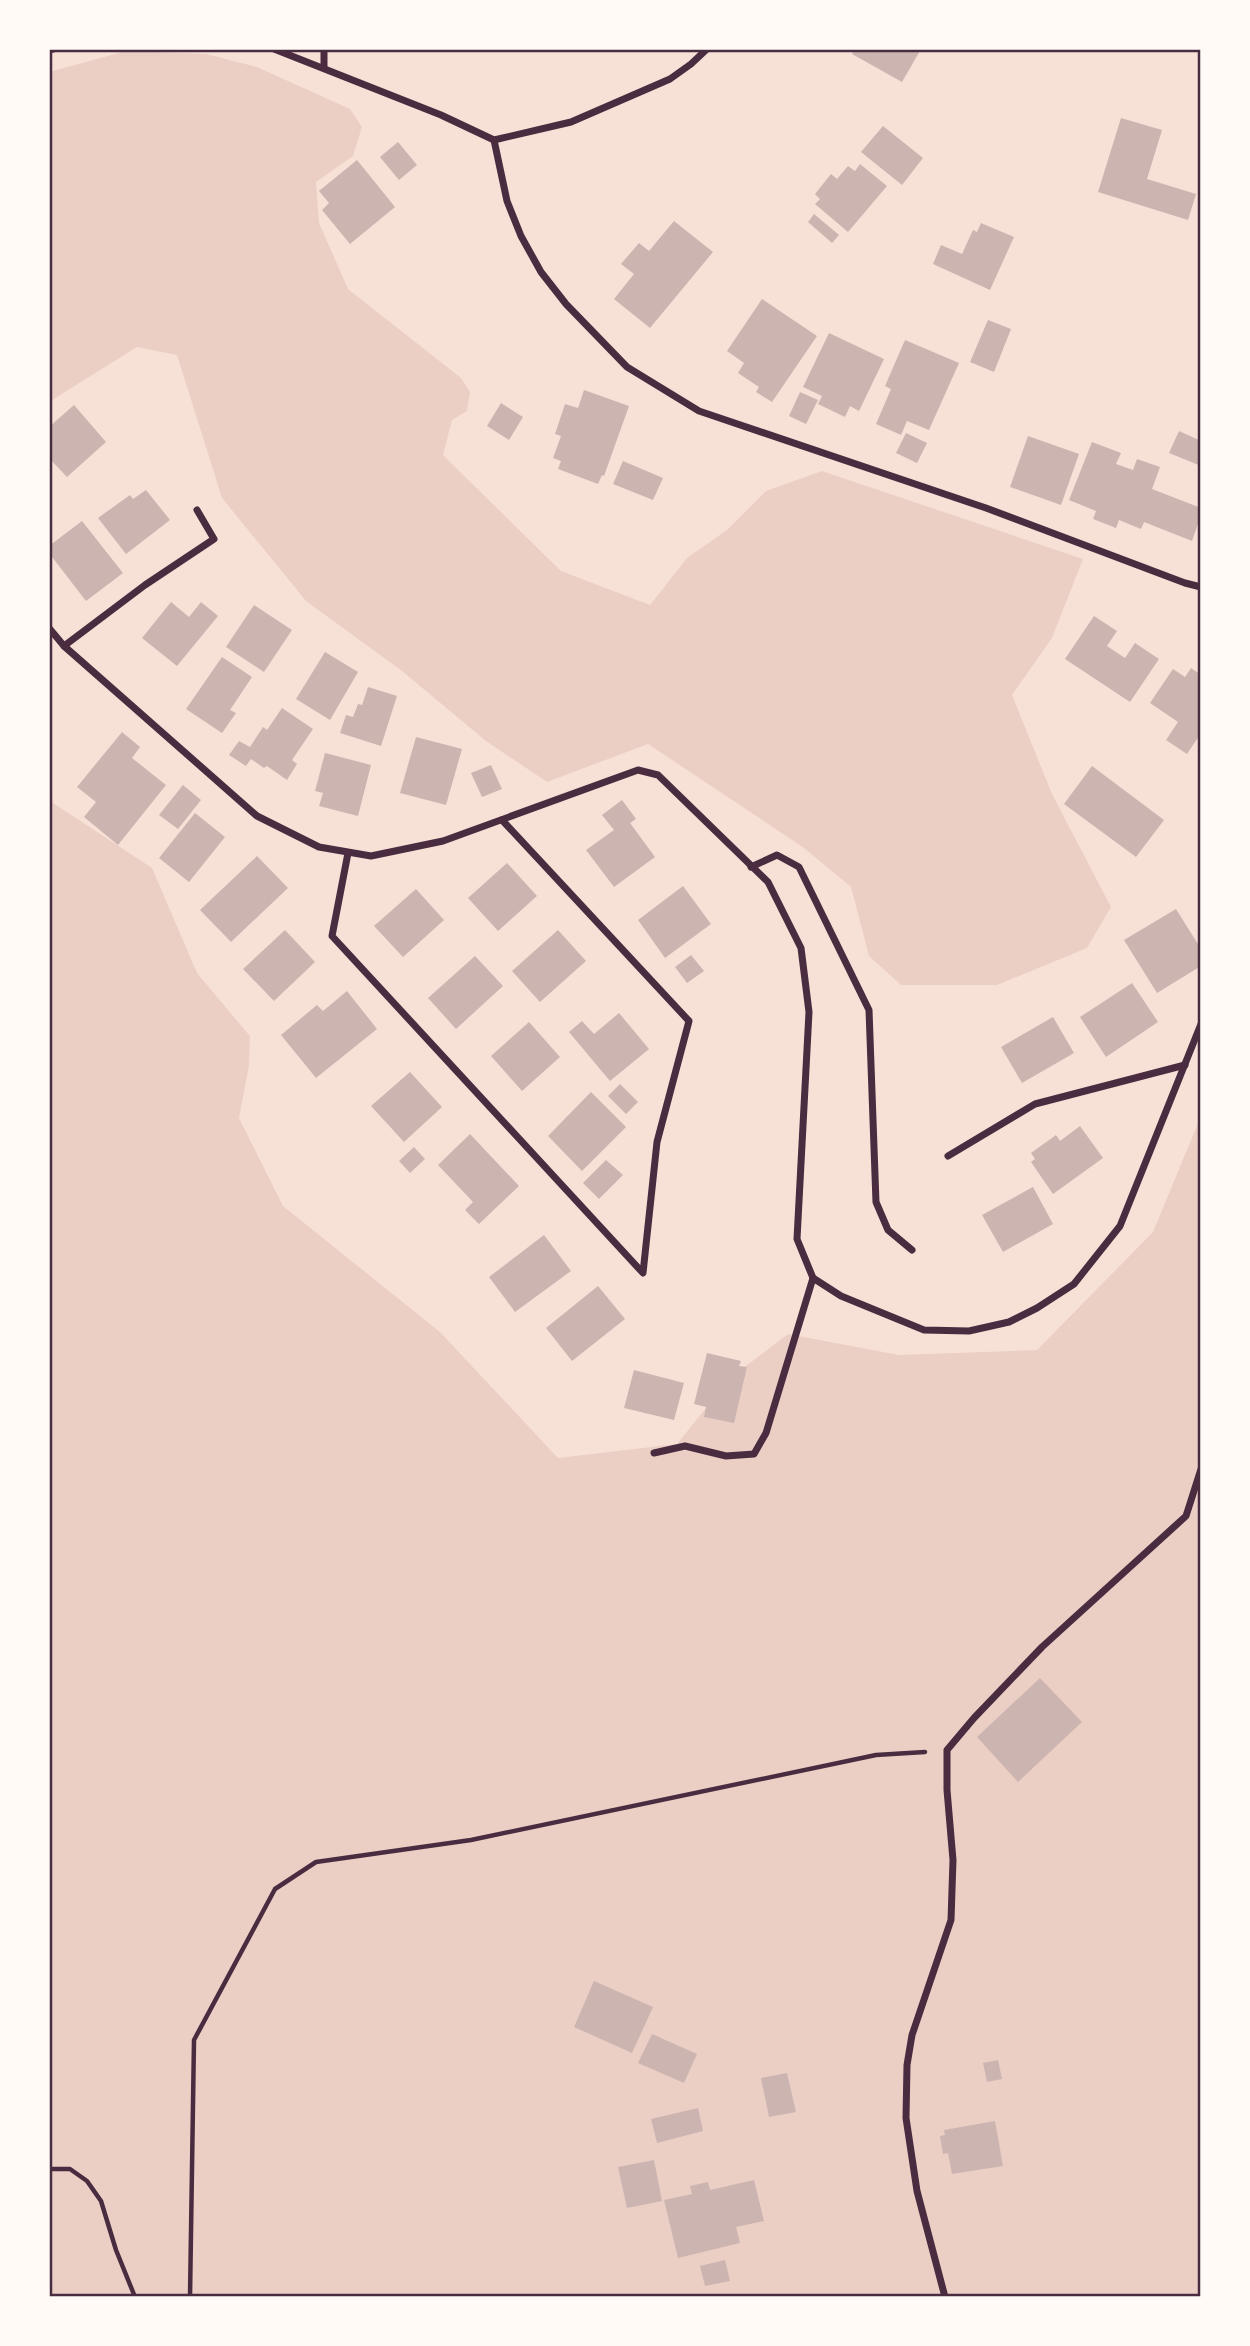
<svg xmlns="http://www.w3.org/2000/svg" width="1250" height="2346" viewBox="0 0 1250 2346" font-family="Raleway,sans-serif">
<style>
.green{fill:#ebcfc5}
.building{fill:#ccb4b1}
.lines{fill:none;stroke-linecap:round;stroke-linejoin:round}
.path{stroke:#4a2c40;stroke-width:4.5}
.minor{stroke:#4a2c40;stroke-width:7}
.neatline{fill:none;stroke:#4a2c40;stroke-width:2.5}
</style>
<rect width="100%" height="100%" fill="#f7e1d7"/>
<g class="green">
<path d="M 126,51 L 206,54 L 257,67 L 350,109 L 362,127 L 353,156 L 316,182 L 319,223 L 348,289 L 461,378 L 470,392 L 467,411 L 452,420 L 443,455 L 561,571 L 650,605 L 687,558 L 727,530 L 766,491 L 822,471 L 1083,559 L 1052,638 L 1012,695 L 1052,794 L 1111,907 L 1087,948 L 997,985 L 901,985 L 869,956 L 851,887 L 804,848 L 648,744 L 547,782 L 486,741 L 402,671 L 306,601 L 222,498 L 177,355 L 137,347 L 49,402 L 49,72 Z"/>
<path d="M 49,783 L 53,803 L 152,868 L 197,973 L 250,1036 L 249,1066 L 239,1118 L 283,1206 L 440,1332 L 558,1458 L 677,1444 L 730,1378 L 788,1334 L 899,1355 L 1037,1350 L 1153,1232 L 1201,1116 L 1201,2297 L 49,2297 Z"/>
</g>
<g class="building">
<path d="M 855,49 L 921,49 L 902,82 L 852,54 Z"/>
<path d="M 1121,118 L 1162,130 L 1147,179 L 1196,194 L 1188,220 L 1098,192 Z"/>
<path d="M 883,126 L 923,158 L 902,185 L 861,152 Z"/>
<path d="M 398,142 L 417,165 L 399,180 L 380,157 Z"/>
<path d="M 357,160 L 395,207 L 350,244 L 322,210 L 329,203 L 319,191 Z"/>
<path d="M 860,164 L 887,186 L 848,232 L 815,204 L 820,199 L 815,194 L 831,174 L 837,179 L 848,166 L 855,171 Z"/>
<path d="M 814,214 L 839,235 L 832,243 L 808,222 Z"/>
<path d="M 674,221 L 713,252 L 650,328 L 614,299 L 634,274 L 621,264 L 639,243 L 649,251 Z"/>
<path d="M 981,223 L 1014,237 L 990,290 L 933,264 L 941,245 L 962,254 L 973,230 L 977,232 Z"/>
<path d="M 762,299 L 817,336 L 772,402 L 756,392 L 759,387 L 738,373 L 744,363 L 727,351 Z"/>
<path d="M 988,320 L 1011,329 L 994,372 L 970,362 Z"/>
<path d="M 829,333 L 884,359 L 859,411 L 850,406 L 845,417 L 818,404 L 822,396 L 803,387 Z"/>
<path d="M 905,340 L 959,363 L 929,430 L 907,421 L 901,435 L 876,424 L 891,389 L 885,386 Z"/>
<path d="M 584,390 L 629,406 L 604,476 L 602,475 L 598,484 L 558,469 L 561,461 L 553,458 L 561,436 L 555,434 L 565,404 L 578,408 Z"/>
<path d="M 800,392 L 818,400 L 806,424 L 789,416 Z"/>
<path d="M 501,403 L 523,417 L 509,440 L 487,426 Z"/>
<path d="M 74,405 L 106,442 L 67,477 L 49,458 L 49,427 Z"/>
<path d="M 1179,431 L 1201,441 L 1201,466 L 1169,453 Z"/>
<path d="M 906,433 L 927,443 L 917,463 L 896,453 Z"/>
<path d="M 1028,436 L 1079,454 L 1061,505 L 1010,487 Z"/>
<path d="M 1092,442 L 1121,453 L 1116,464 L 1133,470 L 1137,459 L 1160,467 L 1152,489 L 1201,508 L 1201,515 L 1192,541 L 1144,522 L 1141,529 L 1119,520 L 1116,528 L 1093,519 L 1096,511 L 1069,500 Z"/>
<path d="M 623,461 L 663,478 L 653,500 L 613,484 Z"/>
<path d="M 146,490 L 170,520 L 126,554 L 98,518 L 130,495 L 133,499 Z"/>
<path d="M 82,521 L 123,573 L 86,601 L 49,553 L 49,546 Z"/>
<path d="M 171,602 L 189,617 L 201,602 L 218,616 L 177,666 L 142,638 Z"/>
<path d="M 254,605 L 292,630 L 264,672 L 226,647 Z"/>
<path d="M 1094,616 L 1117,631 L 1107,646 L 1125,658 L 1135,643 L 1159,659 L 1130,702 L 1065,659 Z"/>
<path d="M 325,652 L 358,672 L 330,720 L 296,699 Z"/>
<path d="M 222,657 L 252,677 L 230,710 L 236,713 L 222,733 L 186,709 Z"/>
<path d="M 1191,668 L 1201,675 L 1201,733 L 1187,754 L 1166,740 L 1178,722 L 1150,703 L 1173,669 L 1185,677 Z"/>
<path d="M 368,687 L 397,696 L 381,746 L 340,733 L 346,715 L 353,717 L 358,704 L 362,705 Z"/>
<path d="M 282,708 L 313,729 L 292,760 L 297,764 L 287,780 L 267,766 L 264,768 L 251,759 L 246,766 L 229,755 L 239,741 L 250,747 L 263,727 L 267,730 Z"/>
<path d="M 122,732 L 140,747 L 132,758 L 166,785 L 118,845 L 84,817 L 96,802 L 77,787 Z"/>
<path d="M 416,737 L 462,749 L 446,805 L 400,793 Z"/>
<path d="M 325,753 L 371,765 L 358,816 L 319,806 L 323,793 L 315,791 Z"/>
<path d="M 491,765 L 502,789 L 482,797 L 471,773 Z"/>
<path d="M 1092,766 L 1164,820 L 1136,857 L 1064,804 Z"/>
<path d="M 183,785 L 201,800 L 178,829 L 159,815 Z"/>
<path d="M 622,800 L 636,819 L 630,823 L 655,857 L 614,887 L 586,850 L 614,830 L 602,815 Z"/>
<path d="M 195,813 L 225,837 L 189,882 L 159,858 Z"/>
<path d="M 257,856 L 288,888 L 231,942 L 200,910 Z"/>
<path d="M 507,863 L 537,896 L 498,931 L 468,898 Z"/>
<path d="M 683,886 L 711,924 L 665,958 L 638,920 Z"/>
<path d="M 416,889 L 444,920 L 403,957 L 374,926 Z"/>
<path d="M 1176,909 L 1201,949 L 1201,966 L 1157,993 L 1124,940 Z"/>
<path d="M 285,930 L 315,962 L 274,1001 L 243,969 Z"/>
<path d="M 558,930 L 586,961 L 540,1002 L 512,971 Z"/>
<path d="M 691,955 L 704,971 L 687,983 L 675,967 Z"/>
<path d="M 475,956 L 503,986 L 456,1029 L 428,998 Z"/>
<path d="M 1132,983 L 1158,1022 L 1106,1057 L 1080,1017 Z"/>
<path d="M 347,991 L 377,1029 L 316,1078 L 281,1035 L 317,1005 L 323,1011 Z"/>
<path d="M 619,1013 L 649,1049 L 610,1081 L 569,1032 L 582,1021 L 594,1034 Z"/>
<path d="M 1053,1017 L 1074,1053 L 1022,1083 L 1001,1047 Z"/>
<path d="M 529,1022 L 560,1057 L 522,1091 L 491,1056 Z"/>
<path d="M 410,1072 L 442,1107 L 404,1142 L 371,1106 Z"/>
<path d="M 620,1084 L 638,1102 L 626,1114 L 608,1096 Z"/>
<path d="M 591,1092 L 626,1127 L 582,1171 L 548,1136 Z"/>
<path d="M 1080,1126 L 1103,1158 L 1053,1194 L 1031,1162 L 1035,1159 L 1031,1153 L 1056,1135 L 1060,1141 Z"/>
<path d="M 470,1134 L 519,1186 L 479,1224 L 465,1210 L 473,1202 L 438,1165 Z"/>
<path d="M 414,1147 L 425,1159 L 410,1173 L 399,1161 Z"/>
<path d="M 606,1160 L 623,1175 L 599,1199 L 583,1183 Z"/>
<path d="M 1033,1187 L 1053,1224 L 1003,1252 L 982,1215 Z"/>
<path d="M 544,1235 L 571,1271 L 515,1312 L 489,1277 Z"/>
<path d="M 598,1286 L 625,1319 L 572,1361 L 546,1328 Z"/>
<path d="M 707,1353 L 741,1361 L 739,1366 L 747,1367 L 734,1423 L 704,1417 L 706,1407 L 694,1404 Z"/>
<path d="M 634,1370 L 684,1383 L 674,1420 L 624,1408 Z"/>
<path d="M 1040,1678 L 1082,1722 L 1018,1782 L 977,1737 Z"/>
<path d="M 594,1981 L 653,2007 L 632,2053 L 574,2027 Z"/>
<path d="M 652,2034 L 697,2054 L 684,2083 L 638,2063 Z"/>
<path d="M 998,2060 L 1002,2079 L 987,2082 L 983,2063 Z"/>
<path d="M 787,2073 L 796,2112 L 769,2117 L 761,2078 Z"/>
<path d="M 698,2108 L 703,2131 L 657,2143 L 651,2119 Z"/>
<path d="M 995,2121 L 1003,2166 L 952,2174 L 948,2153 L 943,2154 L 940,2136 L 945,2135 L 944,2130 Z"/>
<path d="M 654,2160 L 662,2201 L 627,2208 L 618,2167 Z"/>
<path d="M 754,2180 L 764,2221 L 736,2227 L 740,2243 L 678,2258 L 664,2200 L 692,2194 L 690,2186 L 708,2182 L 710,2190 Z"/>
<path d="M 725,2260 L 730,2281 L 705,2286 L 700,2266 Z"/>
</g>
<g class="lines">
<g class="path">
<path d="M 49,2169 L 70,2169 L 87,2181 L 101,2201 L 116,2250 L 135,2297"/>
<path d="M 190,2297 L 194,2040 L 275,1889 L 316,1862 L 471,1840 L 876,1755 L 925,1752"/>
</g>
<g class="minor">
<path d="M 274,49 L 441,115 L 494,140 L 571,122 L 670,79 L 691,64 L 707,49"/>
<path d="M 324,49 L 324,68"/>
<path d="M 49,50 L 53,49"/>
<path d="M 494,140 L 507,201 L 521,236 L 541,272 L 566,304 L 627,367 L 699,411 L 986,508 L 1185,583 L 1201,587"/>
<path d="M 49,628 L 64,646 L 257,816 L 319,847 L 371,856 L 443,841 L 638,770 L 658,775 L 768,882 L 801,948 L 809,1012 L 797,1239 L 813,1278 L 841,1296 L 924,1330 L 969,1331 L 1009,1322 L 1037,1308 L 1074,1284 L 1120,1226 L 1201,1024"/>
<path d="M 64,646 L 145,585 L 214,539 L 197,510"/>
<path d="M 348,853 L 332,936 L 643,1273 L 657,1142 L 689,1021 L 502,820"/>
<path d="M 751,867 L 777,855 L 799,867 L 869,1010 L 876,1202 L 888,1230 L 912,1250"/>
<path d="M 948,1156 L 1035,1104 L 1185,1065"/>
<path d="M 654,1453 L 685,1446 L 726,1456 L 754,1454 L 766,1433 L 813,1278"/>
<path d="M 945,2297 L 917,2191 L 906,2118 L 907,2065 L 912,2035 L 951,1920 L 953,1860 L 947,1790 L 947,1750 L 974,1718 L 1042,1647 L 1186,1516 L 1201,1469"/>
</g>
</g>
<rect width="1250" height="2346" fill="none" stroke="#fffaf5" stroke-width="102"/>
<rect x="51" y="51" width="1148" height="2244" class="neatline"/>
</svg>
